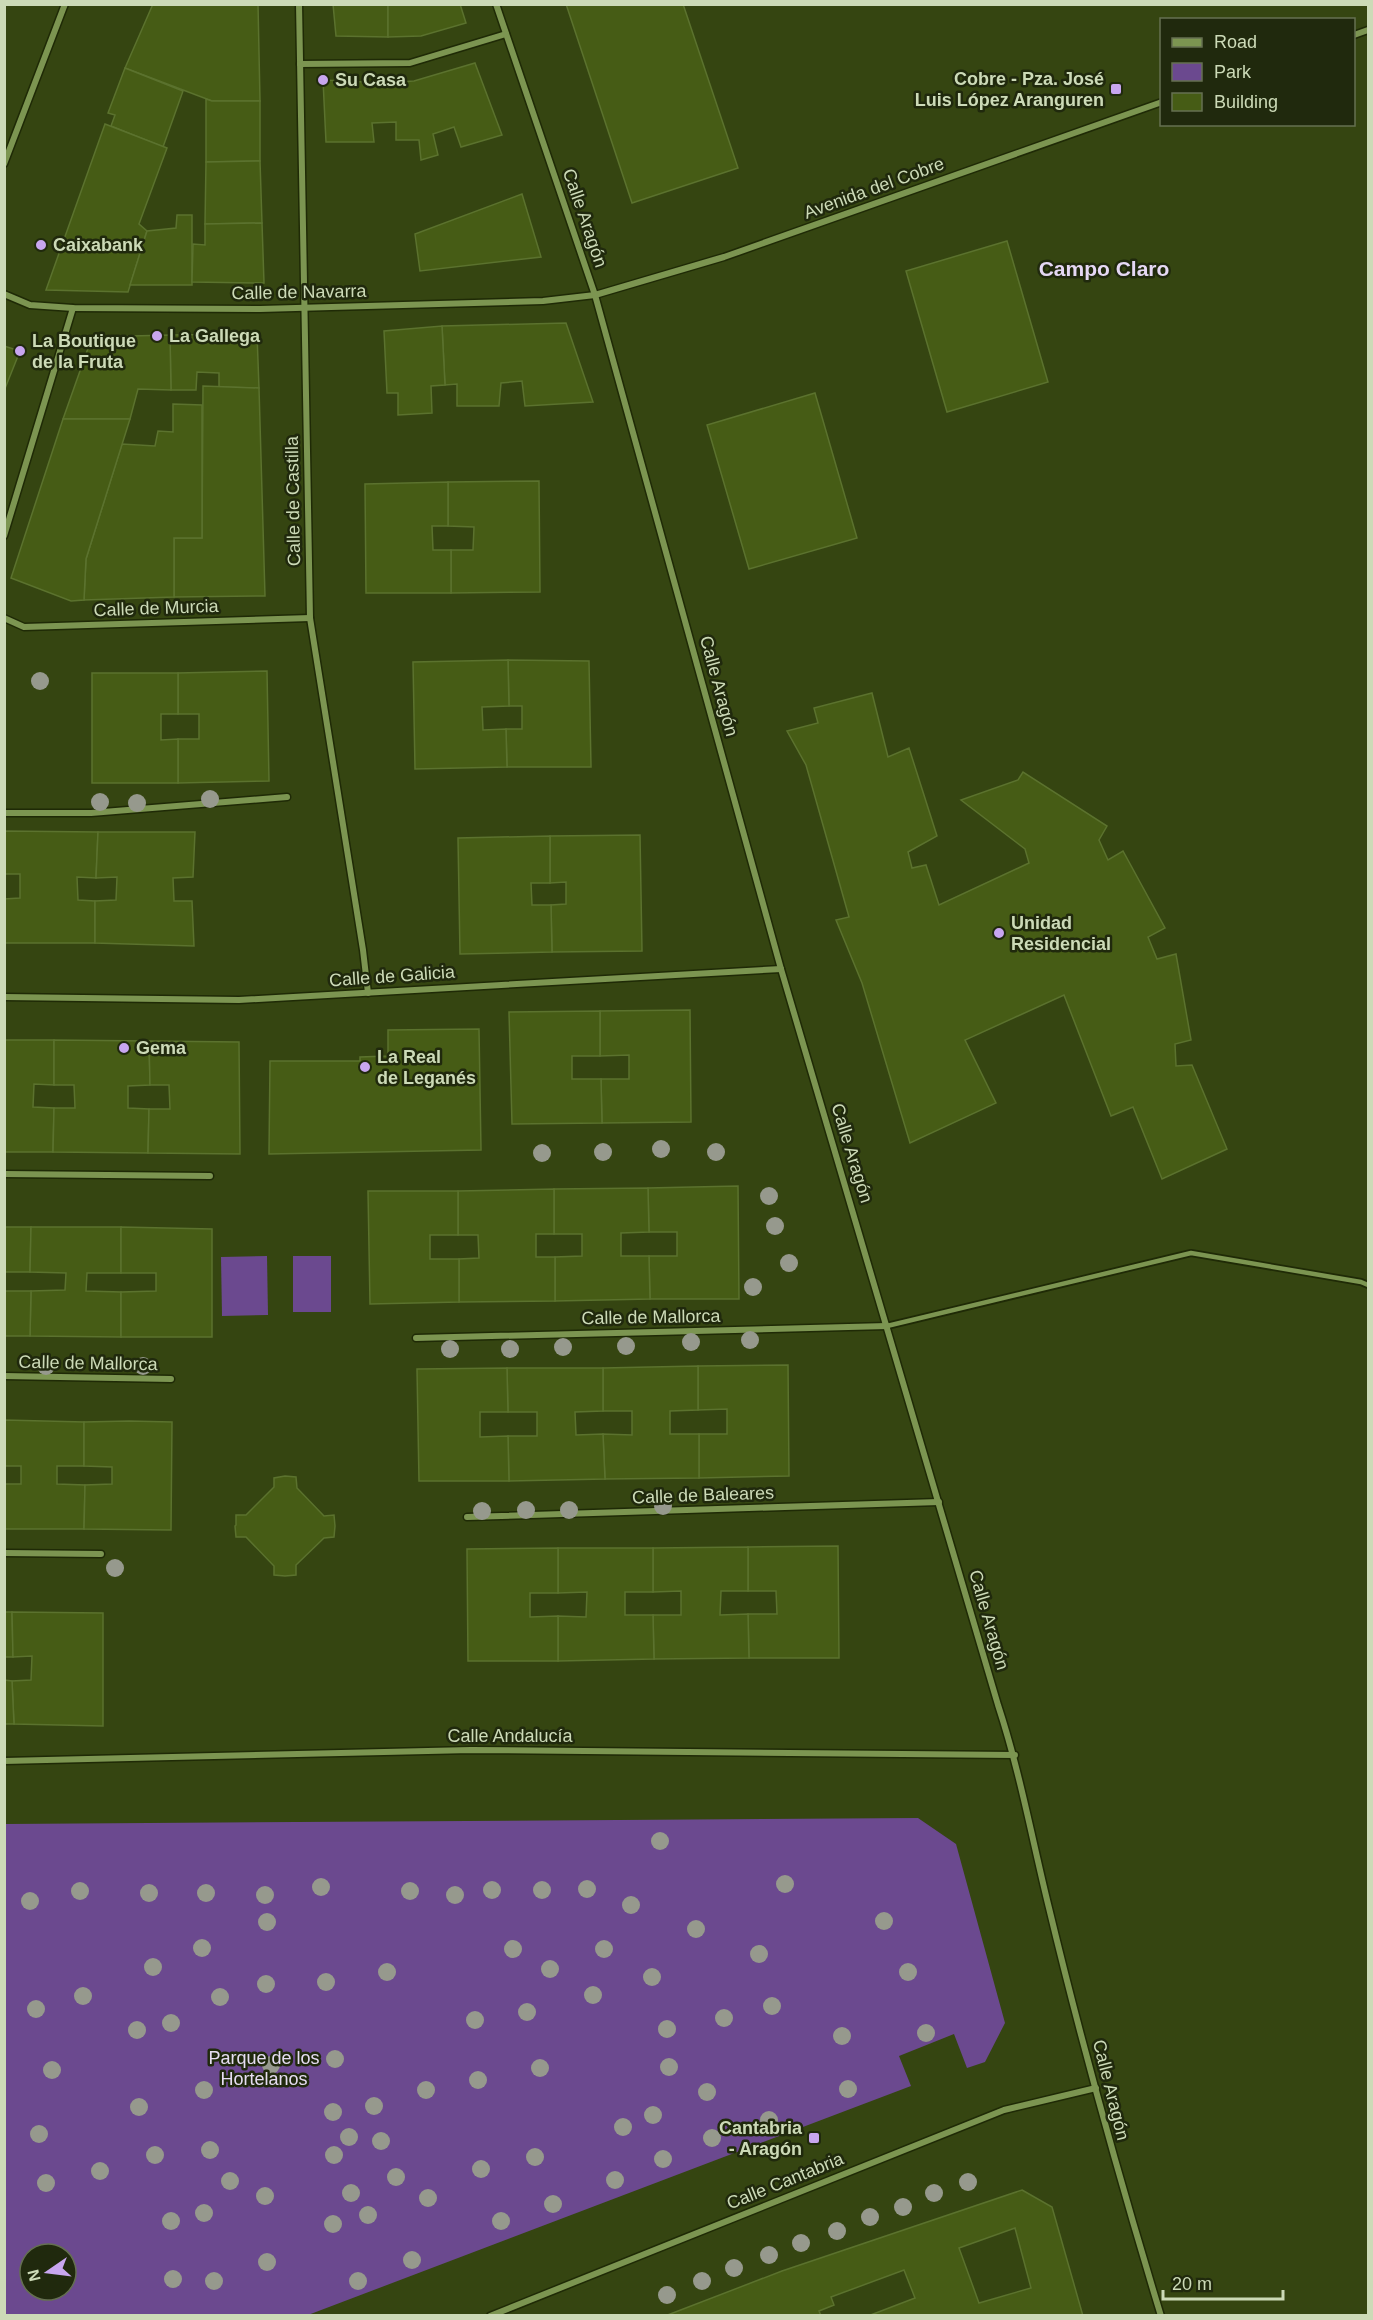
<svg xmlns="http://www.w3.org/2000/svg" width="1373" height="2320" viewBox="0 0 1373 2320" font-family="Helvetica,sans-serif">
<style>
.green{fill:#6b498f;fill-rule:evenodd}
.building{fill:#465c15;stroke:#5b722e;stroke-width:1.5;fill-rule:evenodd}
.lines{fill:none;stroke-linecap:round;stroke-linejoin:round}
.lane-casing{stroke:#1f2a06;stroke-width:8}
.street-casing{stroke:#1f2a06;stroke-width:9}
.lane{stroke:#7c9551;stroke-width:4.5}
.street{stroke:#7c9551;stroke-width:6}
.tree{fill:#96998d}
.poi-dot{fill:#c8a6ef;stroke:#20290d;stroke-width:2}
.labels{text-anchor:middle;stroke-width:5;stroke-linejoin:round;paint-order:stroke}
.poi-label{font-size:18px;font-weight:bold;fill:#ccdab7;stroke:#20290d;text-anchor:start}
.street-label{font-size:18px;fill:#ccdab7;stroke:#20290d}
.park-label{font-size:18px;fill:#e6ddf2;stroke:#20290d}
.quarter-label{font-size:21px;font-weight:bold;fill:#e5d8f4;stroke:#20290d}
</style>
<rect width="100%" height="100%" fill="#354511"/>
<g class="green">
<path d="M 267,1256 L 268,1315 L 222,1316 L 221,1257 Z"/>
<rect x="293" y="1256" width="38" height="56"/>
<path d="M 918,1818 L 956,1844 L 1005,2023 L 985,2062 L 967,2068 L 954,2034 L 899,2056 L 911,2086 L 308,2315 L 5,2315 L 5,1824 ZM 30,2254 L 66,2254 L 66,2290 L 30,2290 Z"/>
</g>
<g class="building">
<path d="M 153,4 L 258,4 L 260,101 L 212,101 L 125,68 Z"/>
<path d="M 333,4 L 388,4 L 388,37 L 336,36 Z"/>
<path d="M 388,4 L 460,4 L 466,23 L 421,36 L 388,37 Z"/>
<path d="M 566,4 L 683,4 L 738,168 L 632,203 Z"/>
<path d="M 475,63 L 502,135 L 461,147 L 454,127 L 433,134 L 438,155 L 421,160 L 419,140 L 396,140 L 396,122 L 372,123 L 374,142 L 326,142 L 323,80 L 385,83 L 414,81 Z"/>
<path d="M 125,68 L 183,91 L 163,147 L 111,126 L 115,115 L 108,113 Z"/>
<path d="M 206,99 L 212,101 L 260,101 L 260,161 L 206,162 Z"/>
<path d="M 105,124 L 167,148 L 139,224 L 147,231 L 128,292 L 46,290 Z"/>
<path d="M 260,161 L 262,223 L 205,224 L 206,162 Z"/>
<path d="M 522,194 L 541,257 L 420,271 L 415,234 Z"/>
<path d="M 177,215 L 192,215 L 192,285 L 130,285 L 147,231 L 176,228 Z"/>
<path d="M 262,223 L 264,283 L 192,282 L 193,244 L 205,245 L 205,224 Z"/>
<path d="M 1007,241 L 1048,382 L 947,412 L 906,271 Z"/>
<path d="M 566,323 L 593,402 L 525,406 L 522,381 L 501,383 L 499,406 L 457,406 L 457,384 L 445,385 L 442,326 Z"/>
<path d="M 442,326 L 445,385 L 431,386 L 432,413 L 398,415 L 398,393 L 387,393 L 384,331 Z"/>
<path d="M 257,334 L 259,388 L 219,387 L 219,373 L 197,372 L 196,390 L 171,390 L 170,335 Z"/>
<path d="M 170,335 L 171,390 L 138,389 L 130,419 L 63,419 L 92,337 Z"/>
<path d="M 4,346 L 20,351 L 4,391 Z"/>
<path d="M 203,386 L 259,388 L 265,596 L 174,597 L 174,538 L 202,538 Z"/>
<path d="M 815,393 L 857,538 L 749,569 L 707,425 Z"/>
<path d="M 173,404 L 202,405 L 202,538 L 174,538 L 174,597 L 84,600 L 86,559 L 122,444 L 155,446 L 158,431 L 173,432 Z"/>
<path d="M 63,419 L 130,419 L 86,559 L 84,600 L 71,601 L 11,578 Z"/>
<path d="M 539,481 L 540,592 L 451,593 L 451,550 L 473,550 L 474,527 L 448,526 L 448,482 Z"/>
<path d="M 448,482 L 448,526 L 432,526 L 433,550 L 451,550 L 451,593 L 366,593 L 365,484 Z"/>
<path d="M 508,660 L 589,661 L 591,767 L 507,767 L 506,729 L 522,729 L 522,706 L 509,706 Z"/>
<path d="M 508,660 L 509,706 L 482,707 L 483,730 L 506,729 L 507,767 L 415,769 L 413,662 Z"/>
<path d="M 267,671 L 269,781 L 178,783 L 178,739 L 199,739 L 199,714 L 178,714 L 178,673 Z"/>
<path d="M 92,673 L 178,673 L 178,714 L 161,714 L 161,740 L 178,739 L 178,783 L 92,783 Z"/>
<path d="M 872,693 L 888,757 L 909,748 L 937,836 L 908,852 L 912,868 L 926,865 L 939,905 L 1029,863 L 1025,849 L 961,800 L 1018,780 L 1023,772 L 1107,826 L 1099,840 L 1108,860 L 1123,851 L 1165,928 L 1148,937 L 1157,959 L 1176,954 L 1191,1040 L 1175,1044 L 1176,1066 L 1192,1065 L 1227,1149 L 1162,1179 L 1133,1107 L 1111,1116 L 1064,995 L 965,1040 L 996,1103 L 910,1143 L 862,983 L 836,920 L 849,917 L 806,765 L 787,731 L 818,723 L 814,708 Z"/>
<path d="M 4,831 L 98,832 L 96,878 L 77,877 L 78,900 L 95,901 L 95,943 L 4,943 L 4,899 L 20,898 L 20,874 L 4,874 Z"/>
<path d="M 98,832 L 195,832 L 193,877 L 173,878 L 174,901 L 192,901 L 194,946 L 95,943 L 95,901 L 116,900 L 117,877 L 96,878 Z"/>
<path d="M 640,835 L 642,951 L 552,952 L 551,905 L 566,904 L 566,882 L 550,883 L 550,836 Z"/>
<path d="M 550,836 L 550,883 L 531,883 L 532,905 L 551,905 L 552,952 L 460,954 L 458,838 Z"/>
<path d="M 690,1010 L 691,1122 L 602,1123 L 601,1079 L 629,1079 L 629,1055 L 600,1056 L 600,1011 Z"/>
<path d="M 600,1011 L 600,1056 L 572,1056 L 572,1079 L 601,1079 L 602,1123 L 512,1124 L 509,1012 Z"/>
<path d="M 479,1029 L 481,1150 L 269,1154 L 270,1061 L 360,1061 L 360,1057 L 388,1056 L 388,1030 Z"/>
<path d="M 4,1040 L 54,1040 L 54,1085 L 34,1084 L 33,1107 L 54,1108 L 53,1152 L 4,1152 Z"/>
<path d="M 54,1040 L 149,1041 L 150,1085 L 128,1086 L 128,1108 L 149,1109 L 148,1153 L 53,1152 L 54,1108 L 75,1108 L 74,1085 L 54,1085 Z"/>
<path d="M 149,1041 L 239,1042 L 240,1154 L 148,1153 L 149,1109 L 170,1109 L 169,1085 L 150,1085 Z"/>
<path d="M 738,1186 L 739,1299 L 650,1299 L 649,1256 L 677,1256 L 677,1232 L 649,1232 L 648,1188 Z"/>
<path d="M 648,1188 L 649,1232 L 621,1233 L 621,1256 L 649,1256 L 650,1299 L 555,1301 L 555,1257 L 582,1256 L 582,1234 L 554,1234 L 554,1189 Z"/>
<path d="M 554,1189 L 554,1234 L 536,1234 L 536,1257 L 555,1257 L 555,1301 L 459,1302 L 459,1259 L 479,1258 L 478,1235 L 458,1235 L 458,1191 Z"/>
<path d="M 368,1191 L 458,1191 L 458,1235 L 430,1235 L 430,1259 L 459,1259 L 459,1302 L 370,1304 Z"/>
<path d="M 4,1227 L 31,1227 L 30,1272 L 4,1272 Z"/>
<path d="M 31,1227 L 121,1227 L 121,1273 L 87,1273 L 86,1291 L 121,1292 L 121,1337 L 30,1336 L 31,1291 L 65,1290 L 66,1273 L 30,1272 Z"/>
<path d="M 121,1227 L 212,1229 L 212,1337 L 121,1337 L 121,1292 L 156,1291 L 156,1273 L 121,1273 Z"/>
<path d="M 4,1291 L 31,1291 L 30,1336 L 4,1336 Z"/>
<path d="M 788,1365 L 789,1476 L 699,1478 L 699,1434 L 727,1434 L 727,1409 L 698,1410 L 698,1366 Z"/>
<path d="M 698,1366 L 698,1410 L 670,1411 L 670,1434 L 699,1434 L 699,1478 L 605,1479 L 603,1434 L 632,1435 L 632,1411 L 603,1411 L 603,1368 Z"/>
<path d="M 507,1368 L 603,1368 L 603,1411 L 575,1412 L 576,1435 L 603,1434 L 605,1479 L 509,1481 L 508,1436 L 537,1436 L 537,1412 L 508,1412 Z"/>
<path d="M 507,1368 L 508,1412 L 480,1412 L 480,1437 L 508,1436 L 509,1481 L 419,1481 L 417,1369 Z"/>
<path d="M 4,1420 L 84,1422 L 84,1466 L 57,1466 L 57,1484 L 85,1485 L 84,1529 L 4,1529 L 4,1484 L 21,1484 L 21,1466 L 4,1466 Z"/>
<path d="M 129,1421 L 172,1422 L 171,1530 L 84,1529 L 85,1485 L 112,1484 L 112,1467 L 84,1466 L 84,1422 Z"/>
<path d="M 285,1476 L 296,1477 L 297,1488 L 324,1516 L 334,1515 L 335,1526 L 334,1537 L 324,1538 L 296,1565 L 296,1575 L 285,1576 L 274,1575 L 274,1566 L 246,1537 L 236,1537 L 235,1526 L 236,1525 L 236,1515 L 246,1515 L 274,1487 L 274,1478 Z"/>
<path d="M 838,1546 L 839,1658 L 749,1658 L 748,1614 L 777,1614 L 776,1591 L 748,1591 L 748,1547 Z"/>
<path d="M 748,1547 L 748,1591 L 721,1591 L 720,1615 L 748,1614 L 749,1658 L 654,1659 L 653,1615 L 681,1615 L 681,1591 L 653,1592 L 653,1548 Z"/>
<path d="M 558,1548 L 653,1548 L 653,1592 L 625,1592 L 625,1615 L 653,1615 L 654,1659 L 558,1661 L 558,1616 L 586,1617 L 587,1592 L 558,1593 Z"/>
<path d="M 558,1548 L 558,1593 L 530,1593 L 530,1617 L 558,1616 L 558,1661 L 468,1661 L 467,1549 Z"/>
<path d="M 4,1612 L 12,1612 L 13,1657 L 4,1657 Z"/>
<path d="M 12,1612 L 103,1613 L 103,1726 L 14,1724 L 12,1681 L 31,1680 L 32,1656 L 13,1657 Z"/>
<path d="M 4,1680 L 12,1681 L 14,1724 L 4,1724 Z"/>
<path d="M 1022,2190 L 1052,2207 L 1083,2316 L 868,2316 L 915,2298 L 904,2270 L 831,2297 L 834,2305 L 819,2311 L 821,2316 L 665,2316 L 782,2271 ZM 1015,2228 L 1031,2288 L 979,2303 L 959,2248 Z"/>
</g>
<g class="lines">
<g class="lane-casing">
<path id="lane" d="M 887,1326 L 1191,1253 L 1361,1282 L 1368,1285"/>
</g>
<g class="street-casing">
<g id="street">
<path d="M 299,4 L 310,618 L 363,950 L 368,993"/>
<path d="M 496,4 L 595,295 L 781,969 L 998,1705 C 1020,1772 1032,1839 1049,1908 C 1082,2045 1120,2181 1161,2316"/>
<path d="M 1354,35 L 1368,30"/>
<path d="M 300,64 L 410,63 L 506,34"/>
<path d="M 4,164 L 65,4"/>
<path d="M 4,294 L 30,305 L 73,308 L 260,309 L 543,301 L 595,295 L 724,257 L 1162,102"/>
<path d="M 4,536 L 73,308"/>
<path d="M 4,618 L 24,627 L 310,618"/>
<path d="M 4,813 L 91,813 L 287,797"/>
<path d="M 4,997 L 239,1000 L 781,969"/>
<path d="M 4,1174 L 210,1176"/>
<path d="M 416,1338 L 887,1326"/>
<path d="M 4,1376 L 171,1379"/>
<path d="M 467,1517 L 939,1502"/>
<path d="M 4,1553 L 101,1554"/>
<path d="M 4,1761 L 471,1750 L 1015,1755"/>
<path d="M 490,2316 L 1004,2110 L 1096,2088"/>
</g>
</g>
<use href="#lane" class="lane"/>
<use href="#street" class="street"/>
</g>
<g class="tree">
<circle cx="40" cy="681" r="9"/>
<circle cx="210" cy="799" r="9"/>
<circle cx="100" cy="802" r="9"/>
<circle cx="137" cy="803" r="9"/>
<circle cx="661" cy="1149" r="9"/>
<circle cx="603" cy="1152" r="9"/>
<circle cx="716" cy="1152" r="9"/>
<circle cx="542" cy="1153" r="9"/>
<circle cx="769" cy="1196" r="9"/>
<circle cx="775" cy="1226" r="9"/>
<circle cx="789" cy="1263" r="9"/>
<circle cx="753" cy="1287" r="9"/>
<circle cx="750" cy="1340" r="9"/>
<circle cx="691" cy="1342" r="9"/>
<circle cx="626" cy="1346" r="9"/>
<circle cx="563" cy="1347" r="9"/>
<circle cx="450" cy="1349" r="9"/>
<circle cx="510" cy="1349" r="9"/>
<circle cx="46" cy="1366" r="9"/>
<circle cx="143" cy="1366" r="9"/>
<circle cx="663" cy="1506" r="9"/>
<circle cx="526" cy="1510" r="9"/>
<circle cx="569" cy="1510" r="9"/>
<circle cx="482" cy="1511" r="9"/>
<circle cx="115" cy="1568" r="9"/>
<circle cx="660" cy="1841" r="9"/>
<circle cx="785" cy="1884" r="9"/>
<circle cx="321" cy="1887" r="9"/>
<circle cx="587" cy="1889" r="9"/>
<circle cx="492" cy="1890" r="9"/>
<circle cx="542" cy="1890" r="9"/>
<circle cx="80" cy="1891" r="9"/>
<circle cx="410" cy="1891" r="9"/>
<circle cx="149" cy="1893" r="9"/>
<circle cx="206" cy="1893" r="9"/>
<circle cx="265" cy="1895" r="9"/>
<circle cx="455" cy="1895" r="9"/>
<circle cx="30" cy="1901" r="9"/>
<circle cx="631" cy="1905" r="9"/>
<circle cx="884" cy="1921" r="9"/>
<circle cx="267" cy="1922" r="9"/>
<circle cx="696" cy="1929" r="9"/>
<circle cx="202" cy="1948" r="9"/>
<circle cx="513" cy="1949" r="9"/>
<circle cx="604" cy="1949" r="9"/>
<circle cx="759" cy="1954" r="9"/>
<circle cx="153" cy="1967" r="9"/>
<circle cx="550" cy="1969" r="9"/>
<circle cx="387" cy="1972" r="9"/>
<circle cx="908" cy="1972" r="9"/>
<circle cx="652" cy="1977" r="9"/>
<circle cx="326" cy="1982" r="9"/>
<circle cx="266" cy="1984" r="9"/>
<circle cx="593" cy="1995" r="9"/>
<circle cx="83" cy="1996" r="9"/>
<circle cx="220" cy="1997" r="9"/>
<circle cx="772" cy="2006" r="9"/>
<circle cx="36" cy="2009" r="9"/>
<circle cx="527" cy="2012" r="9"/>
<circle cx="724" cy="2018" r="9"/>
<circle cx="475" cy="2020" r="9"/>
<circle cx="171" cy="2023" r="9"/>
<circle cx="667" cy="2029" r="9"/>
<circle cx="137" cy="2030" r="9"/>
<circle cx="926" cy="2033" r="9"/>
<circle cx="842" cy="2036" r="9"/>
<circle cx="335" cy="2059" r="9"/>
<circle cx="271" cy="2065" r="9"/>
<circle cx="669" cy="2067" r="9"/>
<circle cx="540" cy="2068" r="9"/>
<circle cx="52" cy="2070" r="9"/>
<circle cx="478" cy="2080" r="9"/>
<circle cx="848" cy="2089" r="9"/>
<circle cx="204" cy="2090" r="9"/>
<circle cx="426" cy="2090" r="9"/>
<circle cx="707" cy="2092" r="9"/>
<circle cx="374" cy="2106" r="9"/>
<circle cx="139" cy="2107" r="9"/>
<circle cx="333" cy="2112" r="9"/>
<circle cx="653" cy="2115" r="9"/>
<circle cx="769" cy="2120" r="9"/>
<circle cx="623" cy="2127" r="9"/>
<circle cx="39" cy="2134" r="9"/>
<circle cx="349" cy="2137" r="9"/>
<circle cx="712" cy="2138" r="9"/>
<circle cx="381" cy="2141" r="9"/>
<circle cx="210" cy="2150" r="9"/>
<circle cx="155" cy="2155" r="9"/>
<circle cx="334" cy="2155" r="9"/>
<circle cx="535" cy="2157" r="9"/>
<circle cx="663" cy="2159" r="9"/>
<circle cx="481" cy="2169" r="9"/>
<circle cx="100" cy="2171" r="9"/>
<circle cx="396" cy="2177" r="9"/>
<circle cx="615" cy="2180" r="9"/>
<circle cx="230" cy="2181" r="9"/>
<circle cx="968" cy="2182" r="9"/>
<circle cx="46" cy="2183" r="9"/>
<circle cx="351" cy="2193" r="9"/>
<circle cx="934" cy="2193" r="9"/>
<circle cx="265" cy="2196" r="9"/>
<circle cx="428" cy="2198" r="9"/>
<circle cx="553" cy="2204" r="9"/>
<circle cx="903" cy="2207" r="9"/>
<circle cx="204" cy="2213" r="9"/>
<circle cx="368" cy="2215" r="9"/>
<circle cx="870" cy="2217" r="9"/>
<circle cx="171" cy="2221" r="9"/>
<circle cx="501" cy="2221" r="9"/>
<circle cx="333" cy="2224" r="9"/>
<circle cx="837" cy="2231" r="9"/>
<circle cx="801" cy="2243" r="9"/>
<circle cx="769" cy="2255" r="9"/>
<circle cx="412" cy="2260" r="9"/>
<circle cx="267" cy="2262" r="9"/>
<circle cx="734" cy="2268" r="9"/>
<circle cx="173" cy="2279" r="9"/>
<circle cx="214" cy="2281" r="9"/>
<circle cx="358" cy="2281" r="9"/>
<circle cx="702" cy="2281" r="9"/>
<circle cx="667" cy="2295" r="9"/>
</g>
<g class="poi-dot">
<circle cx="323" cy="80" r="6"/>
<rect x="1110" y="83" width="12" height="12" rx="3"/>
<circle cx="41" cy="245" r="6"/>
<circle cx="157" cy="336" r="6"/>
<circle cx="20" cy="351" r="6"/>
<circle cx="999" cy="933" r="6"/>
<circle cx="124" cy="1048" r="6"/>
<circle cx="365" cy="1067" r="6"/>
<rect x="808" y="2132" width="12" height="12" rx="3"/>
</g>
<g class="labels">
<g class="poi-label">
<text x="1104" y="85" text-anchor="end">Cobre - Pza. José<tspan x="1104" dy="21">Luis López Aranguren</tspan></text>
<text x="335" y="86">Su Casa</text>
<text x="53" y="251">Caixabank</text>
<text x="169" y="342">La Gallega</text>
<text x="32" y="347">La Boutique<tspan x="32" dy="21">de la Fruta</tspan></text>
<text x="1011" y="929">Unidad<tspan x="1011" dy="21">Residencial</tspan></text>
<text x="136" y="1054">Gema</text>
<text x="377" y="1063">La Real<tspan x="377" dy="21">de Leganés</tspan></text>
<text x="802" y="2134" text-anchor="end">Cantabria<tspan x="802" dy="21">- Aragón</tspan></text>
</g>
<g class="street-label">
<text transform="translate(874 188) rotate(-20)" y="6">Avenida del Cobre</text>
<text transform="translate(585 218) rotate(71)" y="6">Calle Aragón</text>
<text transform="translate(299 292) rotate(-1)" y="6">Calle de Navarra</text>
<text transform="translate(293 501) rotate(-91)" y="6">Calle de Castilla</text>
<text transform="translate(156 608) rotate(-2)" y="6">Calle de Murcia</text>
<text transform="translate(719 686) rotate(75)" y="6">Calle Aragón</text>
<text transform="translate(392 976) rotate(-4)" y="6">Calle de Galicia</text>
<text transform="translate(852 1153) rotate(73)" y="6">Calle Aragón</text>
<text transform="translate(651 1317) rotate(-1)" y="6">Calle de Mallorca</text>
<text transform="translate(88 1363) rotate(1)" y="6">Calle de Mallorca</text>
<text transform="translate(703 1495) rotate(-2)" y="6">Calle de Baleares</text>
<text transform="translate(989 1620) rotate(74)" y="6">Calle Aragón</text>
<text x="510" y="1742">Calle Andalucía</text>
<text transform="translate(1111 2090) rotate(76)" y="6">Calle Aragón</text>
<text transform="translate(785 2181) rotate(-22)" y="6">Calle Cantabria</text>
</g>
<g class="park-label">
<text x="264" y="2064">Parque de los<tspan x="264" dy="21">Hortelanos</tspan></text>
</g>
<g class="quarter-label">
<text x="1104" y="276">Campo Claro</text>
</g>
</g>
<rect width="1373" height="2320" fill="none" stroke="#ccdab7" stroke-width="12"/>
<rect x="1160" y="18" width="195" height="108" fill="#20290d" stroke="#657051" stroke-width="1.5"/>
<rect x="1172" y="38" width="30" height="9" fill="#7c9551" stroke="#657051" stroke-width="1.5"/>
<text x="1214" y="48" font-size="18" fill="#ccdab7">Road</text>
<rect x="1172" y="63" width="30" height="18" fill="#6b498f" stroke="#657051" stroke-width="1.5"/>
<text x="1214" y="78" font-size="18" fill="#ccdab7">Park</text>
<rect x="1172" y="93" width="30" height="18" fill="#465c15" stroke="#657051" stroke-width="1.5"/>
<text x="1214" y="108" font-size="18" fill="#ccdab7">Building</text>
<g transform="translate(48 2272) rotate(256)"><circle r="28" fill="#20290d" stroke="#657051" stroke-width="1.5"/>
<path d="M0-4.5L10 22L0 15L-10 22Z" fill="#c8a6ef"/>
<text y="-9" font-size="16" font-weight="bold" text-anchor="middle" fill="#ccdab7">N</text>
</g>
<path d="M1163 2290v9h120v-9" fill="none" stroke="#ccdab7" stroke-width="3"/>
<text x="1172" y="2290" font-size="18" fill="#ccdab7" stroke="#20290d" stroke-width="4.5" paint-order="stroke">20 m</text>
</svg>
